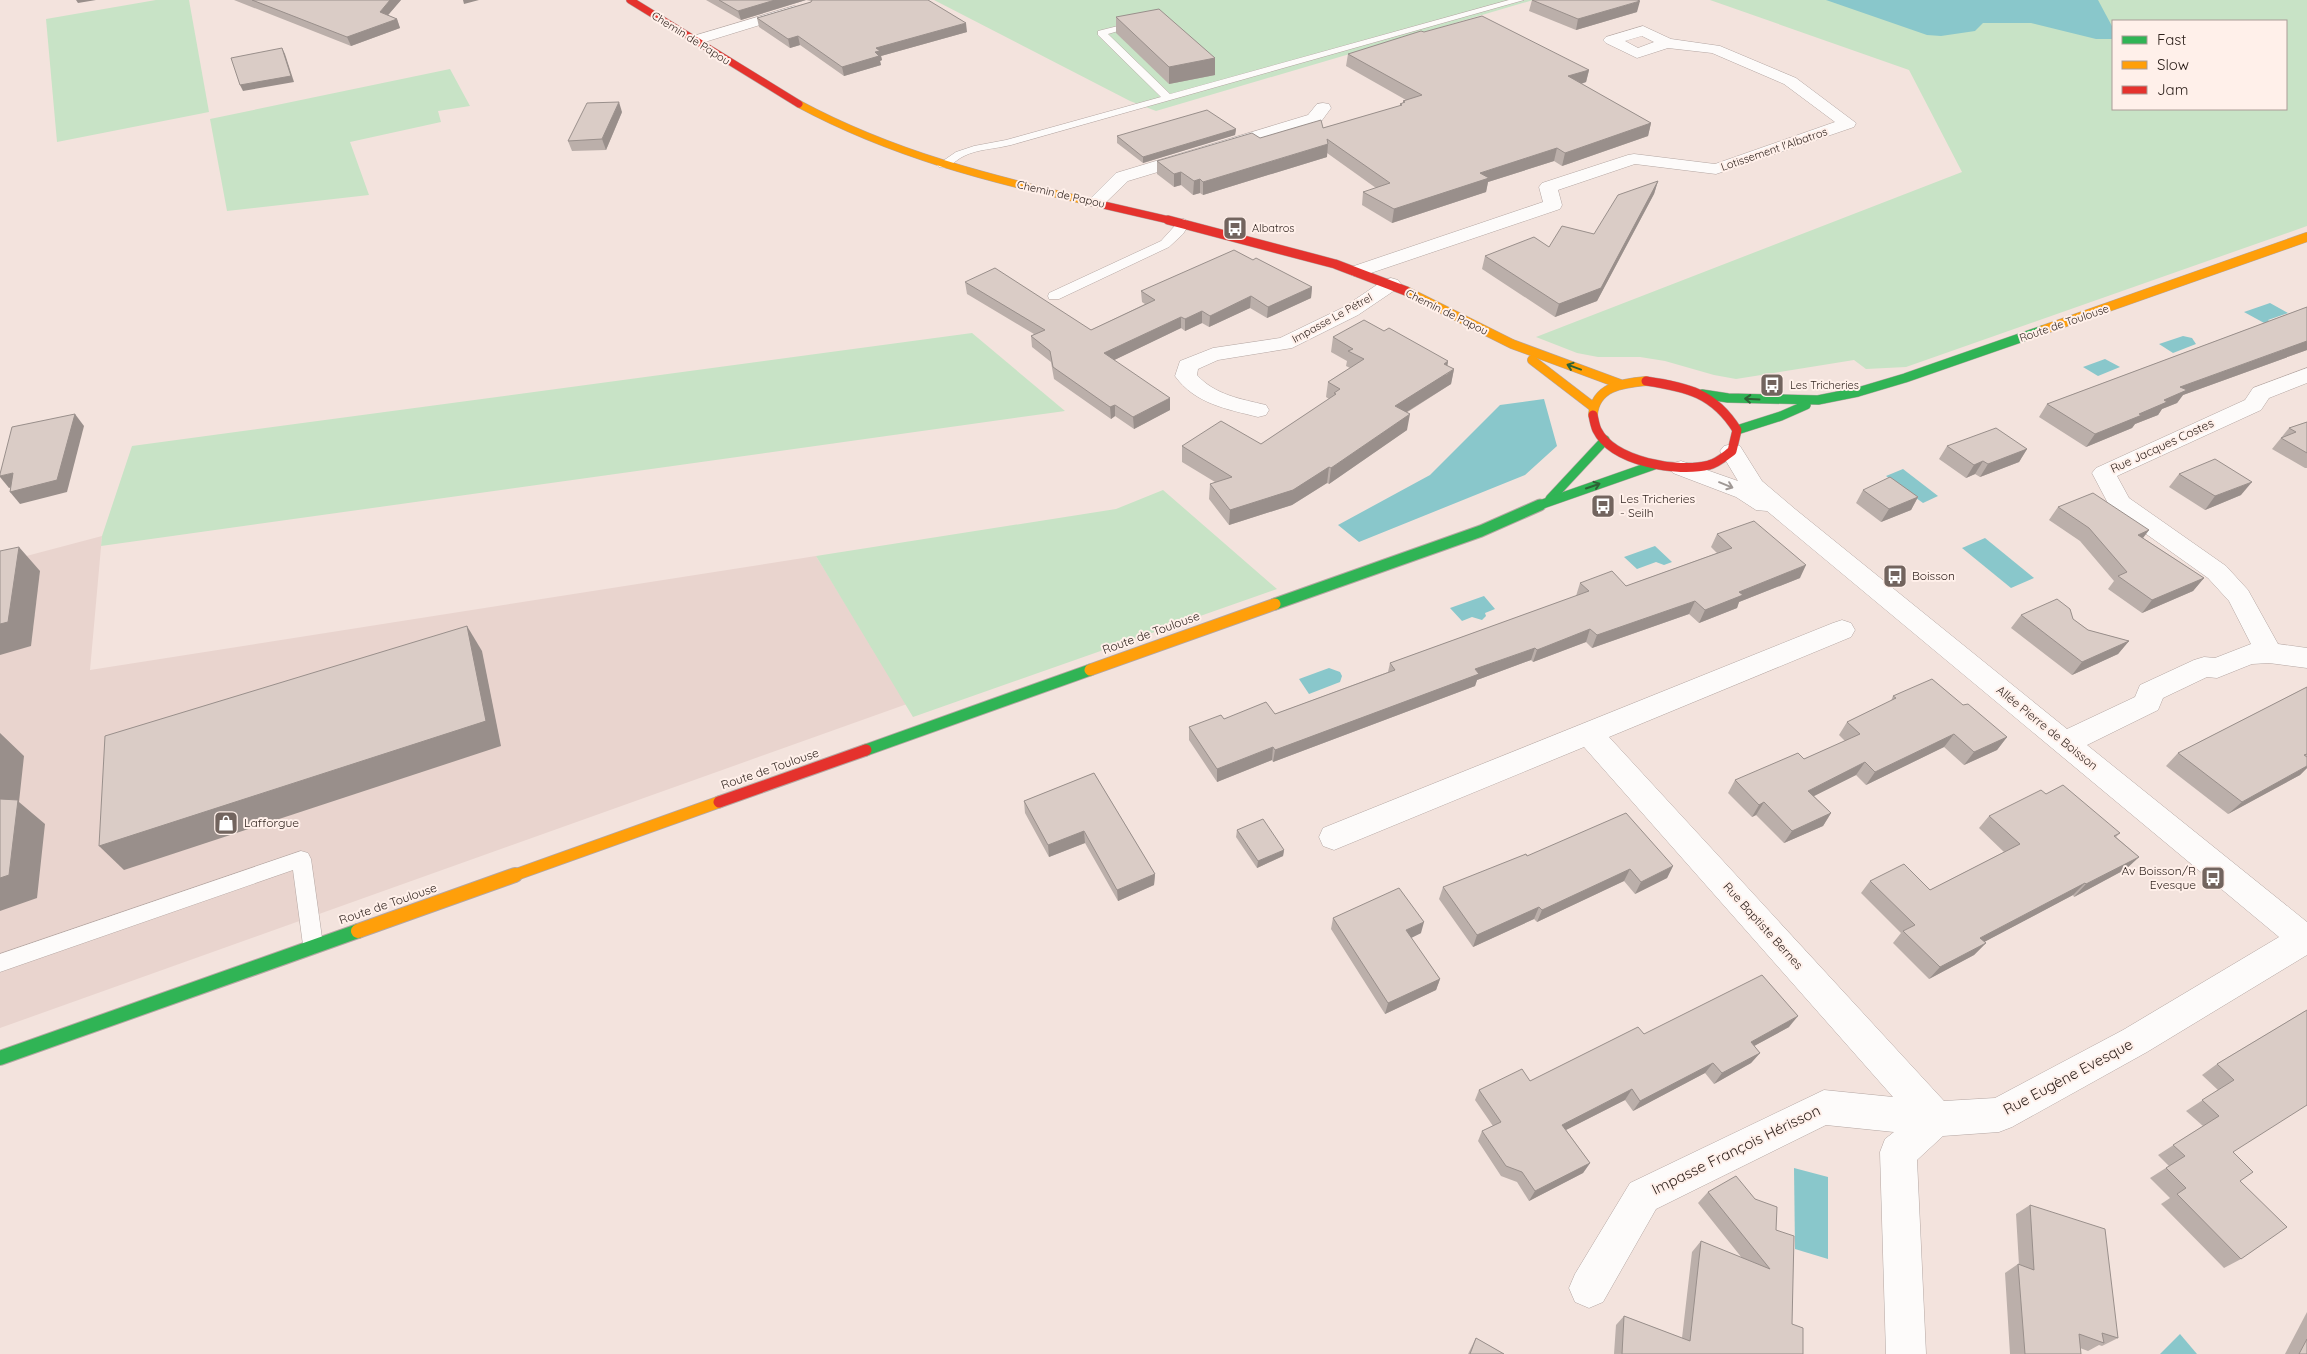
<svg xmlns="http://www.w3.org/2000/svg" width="2307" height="1354" viewBox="0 0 2307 1354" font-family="Quicksand,sans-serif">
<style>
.industrial{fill:#e9d4ce}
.green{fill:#c8e3c6;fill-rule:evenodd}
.water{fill:#89c7cb}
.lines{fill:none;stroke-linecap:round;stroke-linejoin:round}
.lane-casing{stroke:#b4a6a2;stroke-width:1}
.street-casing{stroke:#b4a6a2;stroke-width:1}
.fast-far2-casing{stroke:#b4a6a2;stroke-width:10}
.fast-far1-casing{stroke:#b4a6a2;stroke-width:13}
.fast-casing{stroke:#b4a6a2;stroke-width:16}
.slow-far3-casing{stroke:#b4a6a2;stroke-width:8}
.slow-far2-casing{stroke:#b4a6a2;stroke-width:10}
.slow-far1-casing{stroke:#b4a6a2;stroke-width:13}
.slow-casing{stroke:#b4a6a2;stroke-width:16}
.jam-far2-casing{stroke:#b4a6a2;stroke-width:8}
.jam-far1-casing{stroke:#b4a6a2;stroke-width:10}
.jam-casing{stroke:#b4a6a2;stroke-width:13}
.lane{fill:#fdfbfa;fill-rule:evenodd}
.street{fill:#fdfbfa;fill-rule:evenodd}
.fast-far2{stroke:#30b455;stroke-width:9}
.fast-far1{stroke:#30b455;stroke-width:11}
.fast{stroke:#30b455;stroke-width:14}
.slow-far3{stroke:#ff9f0a;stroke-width:7}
.slow-far2{stroke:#ff9f0a;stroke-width:9}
.slow-far1{stroke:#ff9f0a;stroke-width:11}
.slow{stroke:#ff9f0a;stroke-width:14}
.jam-far2{stroke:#e5322d;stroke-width:7}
.jam-far1{stroke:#e5322d;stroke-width:9}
.jam{stroke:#e5322d;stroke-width:11}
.wall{fill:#bbafaa}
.shaded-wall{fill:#998f8b}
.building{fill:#daccc6;stroke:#998f8b}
.oneway{stroke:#2e6235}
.oneway2{stroke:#9f9895}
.labels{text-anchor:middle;stroke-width:4;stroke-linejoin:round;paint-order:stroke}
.far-street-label{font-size:11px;fill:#2c1f1a;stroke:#fff0ea}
.far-poi-label{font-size:11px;fill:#2c1f1a;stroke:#fff0ea;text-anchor:start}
.street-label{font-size:12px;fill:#2c1f1a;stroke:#fff0ea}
.poi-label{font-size:12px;fill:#2c1f1a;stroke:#fff0ea;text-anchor:start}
.near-street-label{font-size:15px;fill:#2c1f1a;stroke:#fff0ea}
</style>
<rect width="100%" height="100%" fill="#f3e3dd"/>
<path class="industrial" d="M 102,536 L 90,670 L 816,556 L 907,704 L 0,1028 L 0,563 Z"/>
<g class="green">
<path d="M 156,0 L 189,0 L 209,112 L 57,142 L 46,19 Z"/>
<path d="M 934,0 L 1533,0 L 1156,111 L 1130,101 Z"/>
<path d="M 1710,0 L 2307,0 L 2307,226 L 1906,367 L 1866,369 L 1854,360 L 1736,379 L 1714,375 L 1665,361 L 1640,357 L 1598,357 L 1577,353 L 1536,337 L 1962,172 L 1909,70 ZM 2113,21 L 2286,21 L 2286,109 L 2113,109 Z"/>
<path d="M 450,69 L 470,106 L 438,111 L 441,122 L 350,142 L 369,195 L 227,211 L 210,119 Z"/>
<path d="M 972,333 L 1065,411 L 101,546 L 102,536 L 132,446 Z"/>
<path d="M 1163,490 L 1277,589 L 913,717 L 816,556 L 1116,509 Z"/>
</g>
<g class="water">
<path d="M 1826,0 L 2098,0 L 2113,28 L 2113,39 L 2096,39 L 2031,23 L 1983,23 L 1975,31 L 1941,36 L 1927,35 Z"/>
<path d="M 2270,303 L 2288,313 L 2268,320 L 2270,322 L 2266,324 L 2244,312 Z"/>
<path d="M 2183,336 L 2192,338 L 2196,344 L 2173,353 L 2159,344 Z"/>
<path d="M 2105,359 L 2120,367 L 2098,376 L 2083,367 Z"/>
<path d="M 1544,399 L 1557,446 L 1525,475 L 1359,542 L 1338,525 L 1430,475 L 1500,405 Z"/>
<path d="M 1903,469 L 1938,496 L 1923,503 L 1886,476 Z"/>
<path d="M 1985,538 L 2034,578 L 2011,588 L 1962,548 Z"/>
<path d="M 1655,546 L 1672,562 L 1664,565 L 1656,562 L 1637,569 L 1624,557 Z"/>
<path d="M 1484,596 L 1495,609 L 1485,613 L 1486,616 L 1482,620 L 1472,617 L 1462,621 L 1450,608 Z"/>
<path d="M 1329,668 L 1340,672 L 1342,676 L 1340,682 L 1309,694 L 1299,679 Z"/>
<path d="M 1794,1168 L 1828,1177 L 1828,1259 L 1795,1249 Z"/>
<path d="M 2180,1334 L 2197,1354 L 2160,1354 Z"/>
</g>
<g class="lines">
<g class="lane-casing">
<g id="lane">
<path d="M 1509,0 L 1524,0 L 1011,145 C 995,149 978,149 964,156 C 955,160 949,170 939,167 L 937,165 L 956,152 L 974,146 L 1006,140 L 1161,97 L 1098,35 L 1098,31 L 1142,20 L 1142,24 L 1108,34 L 1170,94 Z"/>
<path d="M 1184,219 L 1190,223 L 1183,234 L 1169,247 L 1059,299 L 1049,299 L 1048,296 L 1049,293 L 1161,241 L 1180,220 Z"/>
<path d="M 301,851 L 308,853 L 311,859 L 323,945 L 320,951 L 313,954 L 306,951 L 303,945 L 293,870 L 0,972 L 0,954 Z"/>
</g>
</g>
<g class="street-casing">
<g id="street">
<path d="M 794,6 L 799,7 L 801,10 L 799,13 L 695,45 L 690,43 L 687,40 L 690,37 Z"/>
<path d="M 1643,26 L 1671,39 L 1720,46 L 1796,78 L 1856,123 L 1854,127 L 1716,174 L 1635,164 L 1558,190 L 1562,205 L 1560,209 L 1365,275 L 1358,277 L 1351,275 L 1348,271 L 1351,267 L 1543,202 L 1539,187 L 1542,183 L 1628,155 L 1634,154 L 1715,164 L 1835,122 L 1784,84 L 1712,53 L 1668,48 L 1637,58 L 1606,43 L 1603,40 L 1606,37 ZM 1642,36 L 1654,42 L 1638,48 L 1625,41 Z"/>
<path d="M 1323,103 L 1329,104 L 1331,108 L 1320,123 L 1128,181 L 1102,206 L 1090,206 L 1087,202 L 1116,173 L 1308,115 L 1317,104 Z"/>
<path d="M 1391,278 L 1398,280 L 1401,284 L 1398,288 L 1358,315 L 1292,348 L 1218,360 L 1198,369 L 1197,375 C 1215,395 1241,399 1266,405 L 1269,410 L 1266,415 L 1258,417 C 1227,409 1195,404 1175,376 L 1180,361 L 1213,348 L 1280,338 L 1344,307 L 1384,280 Z"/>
<path d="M 2307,368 L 2307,383 L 2269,398 L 2261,410 L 2117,476 L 2129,498 L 2226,566 L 2248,590 L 2278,644 L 2307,648 L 2307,668 L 2269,663 L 2252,664 L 2217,678 L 2207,677 L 2163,698 L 2158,710 L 2087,745 L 2307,922 L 2307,955 L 2147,1052 L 2012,1127 L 1999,1132 L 1943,1136 L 1917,1160 L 1926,1354 L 1886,1354 L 1880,1152 L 1885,1139 L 1894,1132 L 1826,1125 L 1656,1209 L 1603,1302 L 1589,1308 L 1575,1302 L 1569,1288 L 1575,1274 L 1630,1183 L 1824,1090 L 1893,1097 L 1584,747 L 1334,850 L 1323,846 L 1319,837 L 1323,828 L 1833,623 L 1842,620 L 1851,623 L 1855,630 L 1851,637 L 1609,737 L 1944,1101 L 1995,1098 L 2123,1030 L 2279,937 L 1767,511 L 1756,510 L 1736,497 L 1673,473 L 1669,468 L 1673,463 L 1681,461 L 1738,481 L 1720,451 L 1724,446 L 1732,444 L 1740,446 L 1762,481 L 1795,509 L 2067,729 L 2135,697 L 2140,685 L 2194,660 L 2204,657 L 2215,658 L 2251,644 L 2229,601 L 2208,578 L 2111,509 L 2092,473 L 2096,468 L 2245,400 L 2253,388 Z"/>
</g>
</g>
<g class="fast-far2-casing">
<g id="fast-far2">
<path d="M 1702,394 L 1728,398 L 1818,400 L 1858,392 L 1905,378 L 2043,330"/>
<path d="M 1737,430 L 1781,416 L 1806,405"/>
<path d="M 1550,499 L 1605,440"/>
<path d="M 1537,506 L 1654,465"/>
</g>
</g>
<g class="fast-far1-casing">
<g id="fast-far1">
<path d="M 1275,604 L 1481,531 L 1540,505"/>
<path d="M 866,750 L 1090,670"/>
</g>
</g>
<g class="fast-casing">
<path id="fast" d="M 0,1058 L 358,931"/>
</g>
<g class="slow-far3-casing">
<path id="slow-far3" d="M 799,104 C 894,155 991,179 1095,203"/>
</g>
<g class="slow-far2-casing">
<g id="slow-far2">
<path d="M 1406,291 L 1512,344 L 1620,384"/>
<path d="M 2043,330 L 2307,237"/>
<path d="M 1532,360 L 1592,406"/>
<path d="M 1593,415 C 1595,387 1622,383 1646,381"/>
</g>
</g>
<g class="slow-far1-casing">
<g id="slow-far1">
<path d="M 1090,670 L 1275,604"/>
<path d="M 512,876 L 719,802"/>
</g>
</g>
<g class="slow-casing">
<path id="slow" d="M 358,931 L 515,875"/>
</g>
<g class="jam-far2-casing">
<g id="jam-far2">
<path d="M 630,0 L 799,104"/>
<path d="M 1095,203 L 1173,221"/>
</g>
</g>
<g class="jam-far1-casing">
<g id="jam-far1">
<path d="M 1168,220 L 1335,264 L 1406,291"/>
<path d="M 1593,415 C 1594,420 1595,426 1597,430 C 1613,462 1678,473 1709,465 C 1718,463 1725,456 1732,451 L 1737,430 C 1714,393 1687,387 1646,381"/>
</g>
</g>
<g class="jam-casing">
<path id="jam" d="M 719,802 L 866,750"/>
</g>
<use href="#lane" class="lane"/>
<use href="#street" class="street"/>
<use href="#fast-far2" class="fast-far2"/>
<use href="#fast-far1" class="fast-far1"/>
<use href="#fast" class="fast"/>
<use href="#slow-far3" class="slow-far3"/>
<use href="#slow-far2" class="slow-far2"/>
<use href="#slow-far1" class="slow-far1"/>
<use href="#slow" class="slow"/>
<use href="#jam-far2" class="jam-far2"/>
<use href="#jam-far1" class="jam-far1"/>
<use href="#jam" class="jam"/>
</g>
<g class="wall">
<path d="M 234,0 L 401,0 L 388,15 L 397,19 L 400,28 L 351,46 Z"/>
<path d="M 706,0 L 928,0 L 967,32 L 881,56 L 882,60 L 880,61 L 881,65 L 844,76 L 800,45 L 790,48 L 759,27 L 757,18 L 811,2 L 811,1 L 806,0 L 741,20 Z"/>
<path d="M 1532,0 L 1637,12 L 1576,30 L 1529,11 Z"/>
<path d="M 1116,17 L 1215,58 L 1215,75 L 1169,84 L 1116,33 Z"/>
<path d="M 1424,32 L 1589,70 L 1586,82 L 1581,84 L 1651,123 L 1648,136 L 1562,166 L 1554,161 L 1488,182 L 1486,192 L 1392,223 L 1362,205 L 1363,192 L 1376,188 L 1327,153 L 1327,157 L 1203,195 L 1200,193 L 1193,195 L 1181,185 L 1174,187 L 1157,174 L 1157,161 L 1260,138 L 1323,128 L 1400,106 L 1400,104 L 1403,103 L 1403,101 L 1406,100 L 1346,66 L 1348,54 Z"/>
<path d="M 622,112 L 606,150 L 572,151 L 568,141 Z"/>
<path d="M 1236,129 L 1235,135 L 1143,163 L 1117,143 L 1117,136 Z"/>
<path d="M 1658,181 L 1654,194 L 1597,301 L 1555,317 L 1482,269 L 1485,256 L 1549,247 L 1594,234 Z"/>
<path d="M 1253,260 L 1312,287 L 1311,298 L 1267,318 L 1250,308 L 1209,327 L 1202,323 L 1185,331 L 1181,328 L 1114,360 L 1170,410 L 1134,429 L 1115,416 L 1111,419 L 1054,379 L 1051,362 L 1032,347 L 1031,336 L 1034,334 L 967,294 L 965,282 L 1091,330 L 1145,304 L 1142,302 L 1141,291 Z"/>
<path d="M 2307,307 L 2307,350 L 2183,395 L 2177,403 L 2162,409 L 2158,415 L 2135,424 L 2132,428 L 2086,447 L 2039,417 L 2047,404 Z"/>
<path d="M 1384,331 L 1448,361 L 1447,366 L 1454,369 L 1451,384 L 1406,413 L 1407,430 L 1329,484 L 1327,483 L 1292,505 L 1229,525 L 1209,499 L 1210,484 L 1215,482 L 1182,462 L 1182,446 L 1261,444 L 1329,399 L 1326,397 L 1328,382 L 1350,368 L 1346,366 L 1347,361 L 1331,352 L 1333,337 Z"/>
<path d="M 2307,422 L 2307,468 L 2305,468 L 2272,449 L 2289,428 Z"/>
<path d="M 1947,446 L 2027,449 L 2019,462 L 1980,477 L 1975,474 L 1966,478 L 1939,459 Z"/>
<path d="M 2179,474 L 2241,495 L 2205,510 L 2169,487 Z"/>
<path d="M 1863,490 L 1918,497 L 1911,510 L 1881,522 L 1856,503 Z"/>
<path d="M 2058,507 L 2149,530 L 2143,538 L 2204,578 L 2193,591 L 2142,613 L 2108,589 L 2114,581 L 2080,541 L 2049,520 Z"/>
<path d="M 1717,534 L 1800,578 L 1739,602 L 1737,608 L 1699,623 L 1689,614 L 1592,648 L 1586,642 L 1533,662 L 1531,660 L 1477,680 L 1475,686 L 1273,762 L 1272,760 L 1217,782 L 1189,740 L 1189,727 L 1224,719 L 1275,714 L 1388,672 L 1390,663 L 1576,596 L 1580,583 L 1626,586 L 1717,553 L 1711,547 Z"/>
<path d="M 2021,615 L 2073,619 L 2088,630 L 2129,641 L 2118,654 L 2072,675 L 2011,628 Z"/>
<path d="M 2307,687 L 2307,768 L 2300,775 L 2228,814 L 2166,766 L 2178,753 Z"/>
<path d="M 1893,696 L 1963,705 L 2007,737 L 1997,750 L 1964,765 L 1944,747 L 1866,785 L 1856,775 L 1814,796 L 1831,813 L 1823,826 L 1784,843 L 1756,815 L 1752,817 L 1728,793 L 1735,780 L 1804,759 L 1845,741 L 1839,735 L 1847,722 L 1891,701 Z"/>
<path d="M 1094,773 L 1155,874 L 1154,885 L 1118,901 L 1085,843 L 1049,857 L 1025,813 L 1024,801 Z"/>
<path d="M 2046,794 L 2120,833 L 2116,837 L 2139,857 L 2126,869 L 2074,897 L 2073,895 L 1984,942 L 1986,943 L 1974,955 L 1929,979 L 1893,943 L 1901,933 L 1861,893 L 1870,881 L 1930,890 L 2004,852 L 1979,828 L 1989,816 Z"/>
<path d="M 1237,830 L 1284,850 L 1283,856 L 1257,868 L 1236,837 Z"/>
<path d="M 1527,856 L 1673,866 L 1667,878 L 1635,894 L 1624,881 L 1537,922 L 1534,919 L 1473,947 L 1439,899 L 1443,887 Z"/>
<path d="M 1333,918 L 1421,933 L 1411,938 L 1440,979 L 1436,990 L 1385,1014 L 1331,929 Z"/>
<path d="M 2307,1010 L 2233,1152 L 2240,1181 L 2241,1259 L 2224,1268 L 2161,1204 L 2170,1198 L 2150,1178 L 2169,1166 L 2158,1155 L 2203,1126 L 2186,1111 L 2218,1090 L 2202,1075 L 2217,1064 Z"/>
<path d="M 1789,1027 L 1754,1046 L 1760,1053 L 1751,1063 L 1714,1084 L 1705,1073 L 1633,1111 L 1625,1100 L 1566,1130 L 1590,1163 L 1583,1173 L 1529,1201 L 1517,1182 L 1501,1176 L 1478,1141 L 1482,1131 L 1493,1126 L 1475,1100 L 1479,1090 L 1530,1081 L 1644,1034 Z"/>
<path d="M 1708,1192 L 1776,1230 L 1792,1324 L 1803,1354 L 1614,1354 L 1616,1325 L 1624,1316 L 1682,1338 L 1692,1252 L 1701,1241 L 1742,1258 L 1698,1203 Z"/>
<path d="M 2030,1205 L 2118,1338 L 2102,1346 L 2099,1345 L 2088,1351 L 2080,1348 L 2081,1354 L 2010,1354 L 2005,1273 L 2018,1264 L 2019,1265 L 2016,1214 Z"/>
<path d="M 2307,1312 L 2307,1354 L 2285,1354 Z"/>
<path d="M 1476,1338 L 1504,1354 L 1468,1354 Z"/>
</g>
<g class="shaded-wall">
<path d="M 76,0 L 96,0 L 78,3 Z"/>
<path d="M 390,0 L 401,0 L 383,21 L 380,12 Z"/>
<path d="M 463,0 L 479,0 L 464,4 Z"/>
<path d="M 775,0 L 806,0 L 741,20 L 738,11 Z"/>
<path d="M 1640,1 L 1637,12 L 1576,30 L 1578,19 Z"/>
<path d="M 397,19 L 400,28 L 351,46 L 347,37 Z"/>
<path d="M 966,23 L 967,32 L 881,56 L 882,60 L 880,61 L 881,65 L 844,76 L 842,67 L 875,52 L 876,48 Z"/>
<path d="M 798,36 L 800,45 L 790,48 L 788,39 Z"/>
<path d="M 282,48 L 285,54 L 294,82 L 243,91 L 240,85 Z"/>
<path d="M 1215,58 L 1215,75 L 1169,84 L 1169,67 Z"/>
<path d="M 1589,70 L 1586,82 L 1565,89 L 1568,76 Z"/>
<path d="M 619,102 L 622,112 L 606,150 L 602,139 Z"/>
<path d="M 1651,123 L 1648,136 L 1562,166 L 1565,153 Z"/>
<path d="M 1236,129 L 1235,135 L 1143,163 L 1143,157 Z"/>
<path d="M 1328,144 L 1327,157 L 1203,195 L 1203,182 Z"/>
<path d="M 1557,148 L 1554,161 L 1488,182 L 1486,192 L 1392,223 L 1394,209 L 1480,173 Z"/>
<path d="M 1181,172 L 1181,185 L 1174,187 L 1174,174 Z"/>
<path d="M 1200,179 L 1200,193 L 1193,195 L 1194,181 Z"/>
<path d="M 1658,181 L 1654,194 L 1597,301 L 1555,317 L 1559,304 Z"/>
<path d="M 1312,287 L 1311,298 L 1267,318 L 1268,307 Z"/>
<path d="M 1251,296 L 1250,308 L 1209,327 L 1210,316 Z"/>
<path d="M 1202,311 L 1202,323 L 1185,331 L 1185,319 Z"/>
<path d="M 1181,317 L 1181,328 L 1104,365 L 1104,353 Z"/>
<path d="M 2307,341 L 2307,350 L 2183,395 L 2177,403 L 2162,409 L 2158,415 L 2135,424 L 2132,428 L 2086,447 L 2095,434 L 2139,414 L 2164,400 L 2180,387 Z"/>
<path d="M 1448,361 L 1446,375 L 1454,369 L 1451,384 L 1392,421 L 1395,406 Z"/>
<path d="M 1170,398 L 1170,410 L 1134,429 L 1133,417 Z"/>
<path d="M 1115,405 L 1115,416 L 1111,419 L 1110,407 Z"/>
<path d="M 75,414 L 84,426 L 67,492 L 20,504 L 10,492 Z"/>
<path d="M 1410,414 L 1407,430 L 1329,484 L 1331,468 Z"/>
<path d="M 2027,449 L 2019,462 L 1980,477 L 1988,464 Z"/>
<path d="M 1983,461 L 1975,474 L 1966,478 L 1974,465 Z"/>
<path d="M 1329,467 L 1327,483 L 1292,505 L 1229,525 L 1230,510 Z"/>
<path d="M 13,473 L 22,484 L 9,488 L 0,477 L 0,476 Z"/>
<path d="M 2252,482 L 2241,495 L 2205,510 L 2215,496 Z"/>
<path d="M 1918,497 L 1911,510 L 1881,522 L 1889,509 Z"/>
<path d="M 2149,530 L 2139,543 L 2138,535 Z"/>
<path d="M 19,547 L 40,571 L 31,646 L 0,655 L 0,624 Z"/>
<path d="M 1806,565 L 1800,578 L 1739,602 L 1737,608 L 1699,623 L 1705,610 L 1739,592 Z"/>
<path d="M 2204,578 L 2193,591 L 2142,613 L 2152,600 Z"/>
<path d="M 1695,601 L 1689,614 L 1592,648 L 1597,635 Z"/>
<path d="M 467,626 L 482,651 L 501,746 L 124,870 L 99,846 Z"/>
<path d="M 1590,629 L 1586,642 L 1533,662 L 1537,650 Z"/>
<path d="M 2129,641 L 2118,654 L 2072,675 L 2082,662 Z"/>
<path d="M 1535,648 L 1531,660 L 1477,680 L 1475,686 L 1273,762 L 1275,750 L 1475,669 Z"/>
<path d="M 0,733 L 24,756 L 19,802 L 45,824 L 37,898 L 0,911 Z"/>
<path d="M 1954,734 L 1944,747 L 1866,785 L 1875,772 Z"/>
<path d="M 2007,737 L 1997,750 L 1964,765 L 1974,752 Z"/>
<path d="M 1273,747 L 1272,760 L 1217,782 L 1217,769 Z"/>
<path d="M 1865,762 L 1856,775 L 1800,803 L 1808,791 Z"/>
<path d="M 2307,766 L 2307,768 L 2300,775 L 2228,814 L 2242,802 Z"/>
<path d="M 1764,802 L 1756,815 L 1752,817 L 1759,805 Z"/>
<path d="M 1831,813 L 1823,826 L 1784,843 L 1792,831 Z"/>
<path d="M 1084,831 L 1085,843 L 1049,857 L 1048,845 Z"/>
<path d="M 1284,850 L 1283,856 L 1257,868 L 1258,861 Z"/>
<path d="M 2139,857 L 2126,869 L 2074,897 L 2086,884 Z"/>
<path d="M 1673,866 L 1667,878 L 1635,894 L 1641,882 Z"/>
<path d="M 1630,869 L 1624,881 L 1537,922 L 1542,910 Z"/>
<path d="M 1155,874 L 1154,885 L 1118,901 L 1117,890 Z"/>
<path d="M 2085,883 L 2073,895 L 1969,950 L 1980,938 Z"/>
<path d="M 1539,907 L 1534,919 L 1473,947 L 1477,935 Z"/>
<path d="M 1424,922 L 1421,933 L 1403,942 L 1406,930 Z"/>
<path d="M 1986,943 L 1974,955 L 1929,979 L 1940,967 Z"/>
<path d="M 1440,979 L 1436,990 L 1385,1014 L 1388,1003 Z"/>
<path d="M 1798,1016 L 1789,1027 L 1743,1052 L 1751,1042 Z"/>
<path d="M 1760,1053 L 1751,1063 L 1714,1084 L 1722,1073 Z"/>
<path d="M 1713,1063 L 1705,1073 L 1633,1111 L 1640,1101 Z"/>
<path d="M 1632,1089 L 1625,1100 L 1556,1135 L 1562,1125 Z"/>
<path d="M 1590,1163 L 1583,1173 L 1529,1201 L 1535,1191 Z"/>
</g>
<g class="building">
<path d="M 252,0 L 390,0 L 380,12 L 397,19 L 347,37 Z"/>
<path d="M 719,0 L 775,0 L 738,11 Z"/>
<path d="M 812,0 L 928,0 L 966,23 L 876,48 L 880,51 L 875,52 L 879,56 L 842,67 L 798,36 L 788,39 L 757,18 L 811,2 Z"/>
<path d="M 1532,0 L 1637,0 L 1640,1 L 1578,19 Z"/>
<path d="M 1159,9 L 1215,58 L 1169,67 L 1116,17 Z"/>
<path d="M 1482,16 L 1589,70 L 1568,76 L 1651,123 L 1565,153 L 1557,148 L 1480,173 L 1489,178 L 1394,209 L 1363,192 L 1390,183 L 1327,139 L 1328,144 L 1203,182 L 1200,179 L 1194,181 L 1181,172 L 1174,174 L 1157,161 L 1252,133 L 1260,138 L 1321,120 L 1323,128 L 1402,105 L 1400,104 L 1405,102 L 1403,101 L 1422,95 L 1348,54 L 1421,31 L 1424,32 Z"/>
<path d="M 282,48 L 291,76 L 240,85 L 231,58 Z"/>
<path d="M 619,102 L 602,139 L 568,141 L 587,103 Z"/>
<path d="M 1207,110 L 1236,129 L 1143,157 L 1117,136 Z"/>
<path d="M 1658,181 L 1601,288 L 1559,304 L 1485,256 L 1534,237 L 1549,247 L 1562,226 L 1594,234 L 1618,195 Z"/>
<path d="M 1234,250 L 1253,260 L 1256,258 L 1312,287 L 1268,307 L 1251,296 L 1210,316 L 1202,311 L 1185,319 L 1181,317 L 1104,353 L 1170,398 L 1133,417 L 1115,405 L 1110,407 L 1053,367 L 1050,351 L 1031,336 L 1045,330 L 965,282 L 995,268 L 1091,330 L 1155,300 L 1141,291 Z"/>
<path d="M 2307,307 L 2307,341 L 2180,387 L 2187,390 L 2164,400 L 2167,402 L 2139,414 L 2142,415 L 2095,434 L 2047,404 Z"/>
<path d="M 1364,320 L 1384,331 L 1389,328 L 1448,361 L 1444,364 L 1454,369 L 1395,406 L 1410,414 L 1331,468 L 1329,467 L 1293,490 L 1230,510 L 1210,484 L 1232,477 L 1182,446 L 1221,421 L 1261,444 L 1336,394 L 1334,393 L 1340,389 L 1328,382 L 1364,359 L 1348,351 L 1353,349 L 1333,337 Z"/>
<path d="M 75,414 L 57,480 L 10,492 L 13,473 L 0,476 L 0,474 L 12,427 Z"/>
<path d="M 2307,422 L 2307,453 L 2281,438 L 2296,432 L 2289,428 Z"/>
<path d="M 1996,428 L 2027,449 L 1988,464 L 1983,461 L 1974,465 L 1947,446 Z"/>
<path d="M 2215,459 L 2252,482 L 2215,496 L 2179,474 Z"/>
<path d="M 1890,477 L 1918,497 L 1889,509 L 1863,490 Z"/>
<path d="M 2093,493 L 2149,530 L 2138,535 L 2204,578 L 2152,600 L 2118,576 L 2127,572 L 2089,528 L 2058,507 Z"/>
<path d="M 1754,521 L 1806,565 L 1739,592 L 1743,595 L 1705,610 L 1695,601 L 1597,635 L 1590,629 L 1537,650 L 1535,648 L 1475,669 L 1479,674 L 1275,750 L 1273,747 L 1217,769 L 1189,727 L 1221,715 L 1224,719 L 1266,702 L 1275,714 L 1395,670 L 1390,663 L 1589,591 L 1580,583 L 1612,571 L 1626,586 L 1732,548 L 1717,534 Z"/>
<path d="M 19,547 L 8,622 L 0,624 L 0,551 Z"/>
<path d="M 2057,599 L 2070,609 L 2073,619 L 2088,630 L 2129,641 L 2082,662 L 2021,615 Z"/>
<path d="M 467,626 L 486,721 L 99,846 L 105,736 Z"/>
<path d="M 1932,679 L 1963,705 L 1968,704 L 2007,737 L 1974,752 L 1954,734 L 1875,772 L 1865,762 L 1808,791 L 1831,813 L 1792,831 L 1764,802 L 1759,805 L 1735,780 L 1798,753 L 1804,759 L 1860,734 L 1847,722 L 1896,698 L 1893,696 Z"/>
<path d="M 2307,687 L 2307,754 L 2304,755 L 2307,757 L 2307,766 L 2242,802 L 2178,753 Z"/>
<path d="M 1094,773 L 1155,874 L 1117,890 L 1084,831 L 1048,845 L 1024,801 Z"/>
<path d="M 2063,785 L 2120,833 L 2114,836 L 2139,857 L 2086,884 L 2085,883 L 1980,938 L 1986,943 L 1940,967 L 1903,931 L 1915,925 L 1870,881 L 1904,864 L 1930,890 L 2020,844 L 1989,816 L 2041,790 L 2046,794 Z"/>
<path d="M 0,799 L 18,800 L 9,875 L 0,878 Z"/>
<path d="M 1626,813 L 1673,866 L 1641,882 L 1630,869 L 1542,910 L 1539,907 L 1477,935 L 1443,887 L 1526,854 L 1527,856 Z"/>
<path d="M 1263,819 L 1284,850 L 1258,861 L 1237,830 Z"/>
<path d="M 1399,888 L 1424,922 L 1406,930 L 1440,979 L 1388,1003 L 1333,918 Z"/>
<path d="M 1762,975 L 1798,1016 L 1751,1042 L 1760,1053 L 1722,1073 L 1713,1063 L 1640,1101 L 1632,1089 L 1562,1125 L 1590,1163 L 1535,1191 L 1522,1172 L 1506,1166 L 1482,1131 L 1501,1122 L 1479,1090 L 1522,1069 L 1530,1081 L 1638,1027 L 1644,1034 Z"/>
<path d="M 2307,1010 L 2307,1105 L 2233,1152 L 2253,1172 L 2240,1181 L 2287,1227 L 2241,1259 L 2177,1194 L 2186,1188 L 2166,1168 L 2185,1156 L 2173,1145 L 2219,1116 L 2202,1100 L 2234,1080 L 2217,1064 Z"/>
<path d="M 1736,1176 L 1755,1199 L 1777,1207 L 1776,1230 L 1794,1236 L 1792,1324 L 1803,1328 L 1803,1354 L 1622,1354 L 1624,1316 L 1690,1341 L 1701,1241 L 1770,1269 L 1708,1192 Z"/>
<path d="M 2030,1205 L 2105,1229 L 2118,1338 L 2102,1333 L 2104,1343 L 2079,1334 L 2081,1354 L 2025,1354 L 2018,1264 L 2034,1270 Z"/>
<path d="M 1476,1338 L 1504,1354 L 1470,1354 Z"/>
<path d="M 2307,1339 L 2307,1354 L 2299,1354 Z"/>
</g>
<defs><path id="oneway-shaft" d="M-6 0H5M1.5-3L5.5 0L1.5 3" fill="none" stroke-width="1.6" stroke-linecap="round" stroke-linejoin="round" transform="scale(1.25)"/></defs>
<g class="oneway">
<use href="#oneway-shaft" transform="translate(1574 367) rotate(-160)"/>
<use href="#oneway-shaft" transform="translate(1752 399) rotate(-177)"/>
<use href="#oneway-shaft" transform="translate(1593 486) rotate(-19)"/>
</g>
<use class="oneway2" href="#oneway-shaft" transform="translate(1726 485) rotate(22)"/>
<defs>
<g id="bus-square" transform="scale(1.25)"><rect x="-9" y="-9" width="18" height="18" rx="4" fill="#72645e" stroke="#fff0ea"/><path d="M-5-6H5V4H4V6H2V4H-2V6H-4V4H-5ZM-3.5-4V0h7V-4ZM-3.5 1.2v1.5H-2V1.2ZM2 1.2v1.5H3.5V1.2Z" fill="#fff"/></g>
<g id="shop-square" transform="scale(1.25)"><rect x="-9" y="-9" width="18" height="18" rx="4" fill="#72645e" stroke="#fff0ea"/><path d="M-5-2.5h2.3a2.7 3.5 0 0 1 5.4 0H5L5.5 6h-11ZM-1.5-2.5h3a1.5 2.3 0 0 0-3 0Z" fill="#fff"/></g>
</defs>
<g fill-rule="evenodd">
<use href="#bus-square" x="1235" y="228"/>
<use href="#bus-square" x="1772" y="385"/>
<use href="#bus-square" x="1603" y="506"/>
<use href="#bus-square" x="1895" y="576"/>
<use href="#shop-square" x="226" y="823"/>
<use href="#bus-square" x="2213" y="878"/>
</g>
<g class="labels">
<g class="far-street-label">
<text transform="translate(691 38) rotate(32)" y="4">Chemin de Papou</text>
<text transform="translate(1774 149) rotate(-19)" y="4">Lotissement l'Albatros</text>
<text transform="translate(1061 194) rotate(13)" y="4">Chemin de Papou</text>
<text transform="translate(1447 312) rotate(26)" y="4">Chemin de Papou</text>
<text transform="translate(1332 318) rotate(-29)" y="4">Impasse Le Pétrel</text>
<text transform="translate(2064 323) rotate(-19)" y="4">Route de Toulouse</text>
</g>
<g class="far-poi-label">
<text x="1252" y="232">Albatros</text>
<text x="1790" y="389">Les Tricheries</text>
</g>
<g class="street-label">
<text transform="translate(2162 446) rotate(-25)" y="4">Rue Jacques Costes</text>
<text transform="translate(1151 633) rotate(-20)" y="4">Route de Toulouse</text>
<text transform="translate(2047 728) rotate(39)" y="4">Allée Pierre de Boisson</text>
<text transform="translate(770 769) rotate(-19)" y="4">Route de Toulouse</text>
<text transform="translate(388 904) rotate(-19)" y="4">Route de Toulouse</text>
<text transform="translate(1763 926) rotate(48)" y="4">Rue Baptiste Bernes</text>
</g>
<g class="poi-label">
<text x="1620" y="503">Les Tricheries<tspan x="1620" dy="14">- Seilh</tspan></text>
<text x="1912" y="580">Boisson</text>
<text x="244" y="827">Lafforgue</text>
<text x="2196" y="875" text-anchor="end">Av Boisson/R<tspan x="2196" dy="14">Evesque</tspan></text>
</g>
<g class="near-street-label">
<text transform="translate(2068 1077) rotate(-28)" y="5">Rue Eugène Evesque</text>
<text transform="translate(1736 1150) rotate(-26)" y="5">Impasse François Hérisson</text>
</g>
</g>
<rect x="2112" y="20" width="175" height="90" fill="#fff0ea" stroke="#ab9c97"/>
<rect x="2122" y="36" width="25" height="8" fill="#30b455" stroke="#ab9c97"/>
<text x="2157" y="45" font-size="15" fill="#2c1f1a">Fast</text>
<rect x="2122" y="61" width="25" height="8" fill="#ff9f0a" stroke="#ab9c97"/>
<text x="2157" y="70" font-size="15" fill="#2c1f1a">Slow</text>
<rect x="2122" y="86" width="25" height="8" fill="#e5322d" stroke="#ab9c97"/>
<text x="2157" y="95" font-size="15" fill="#2c1f1a">Jam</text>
</svg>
